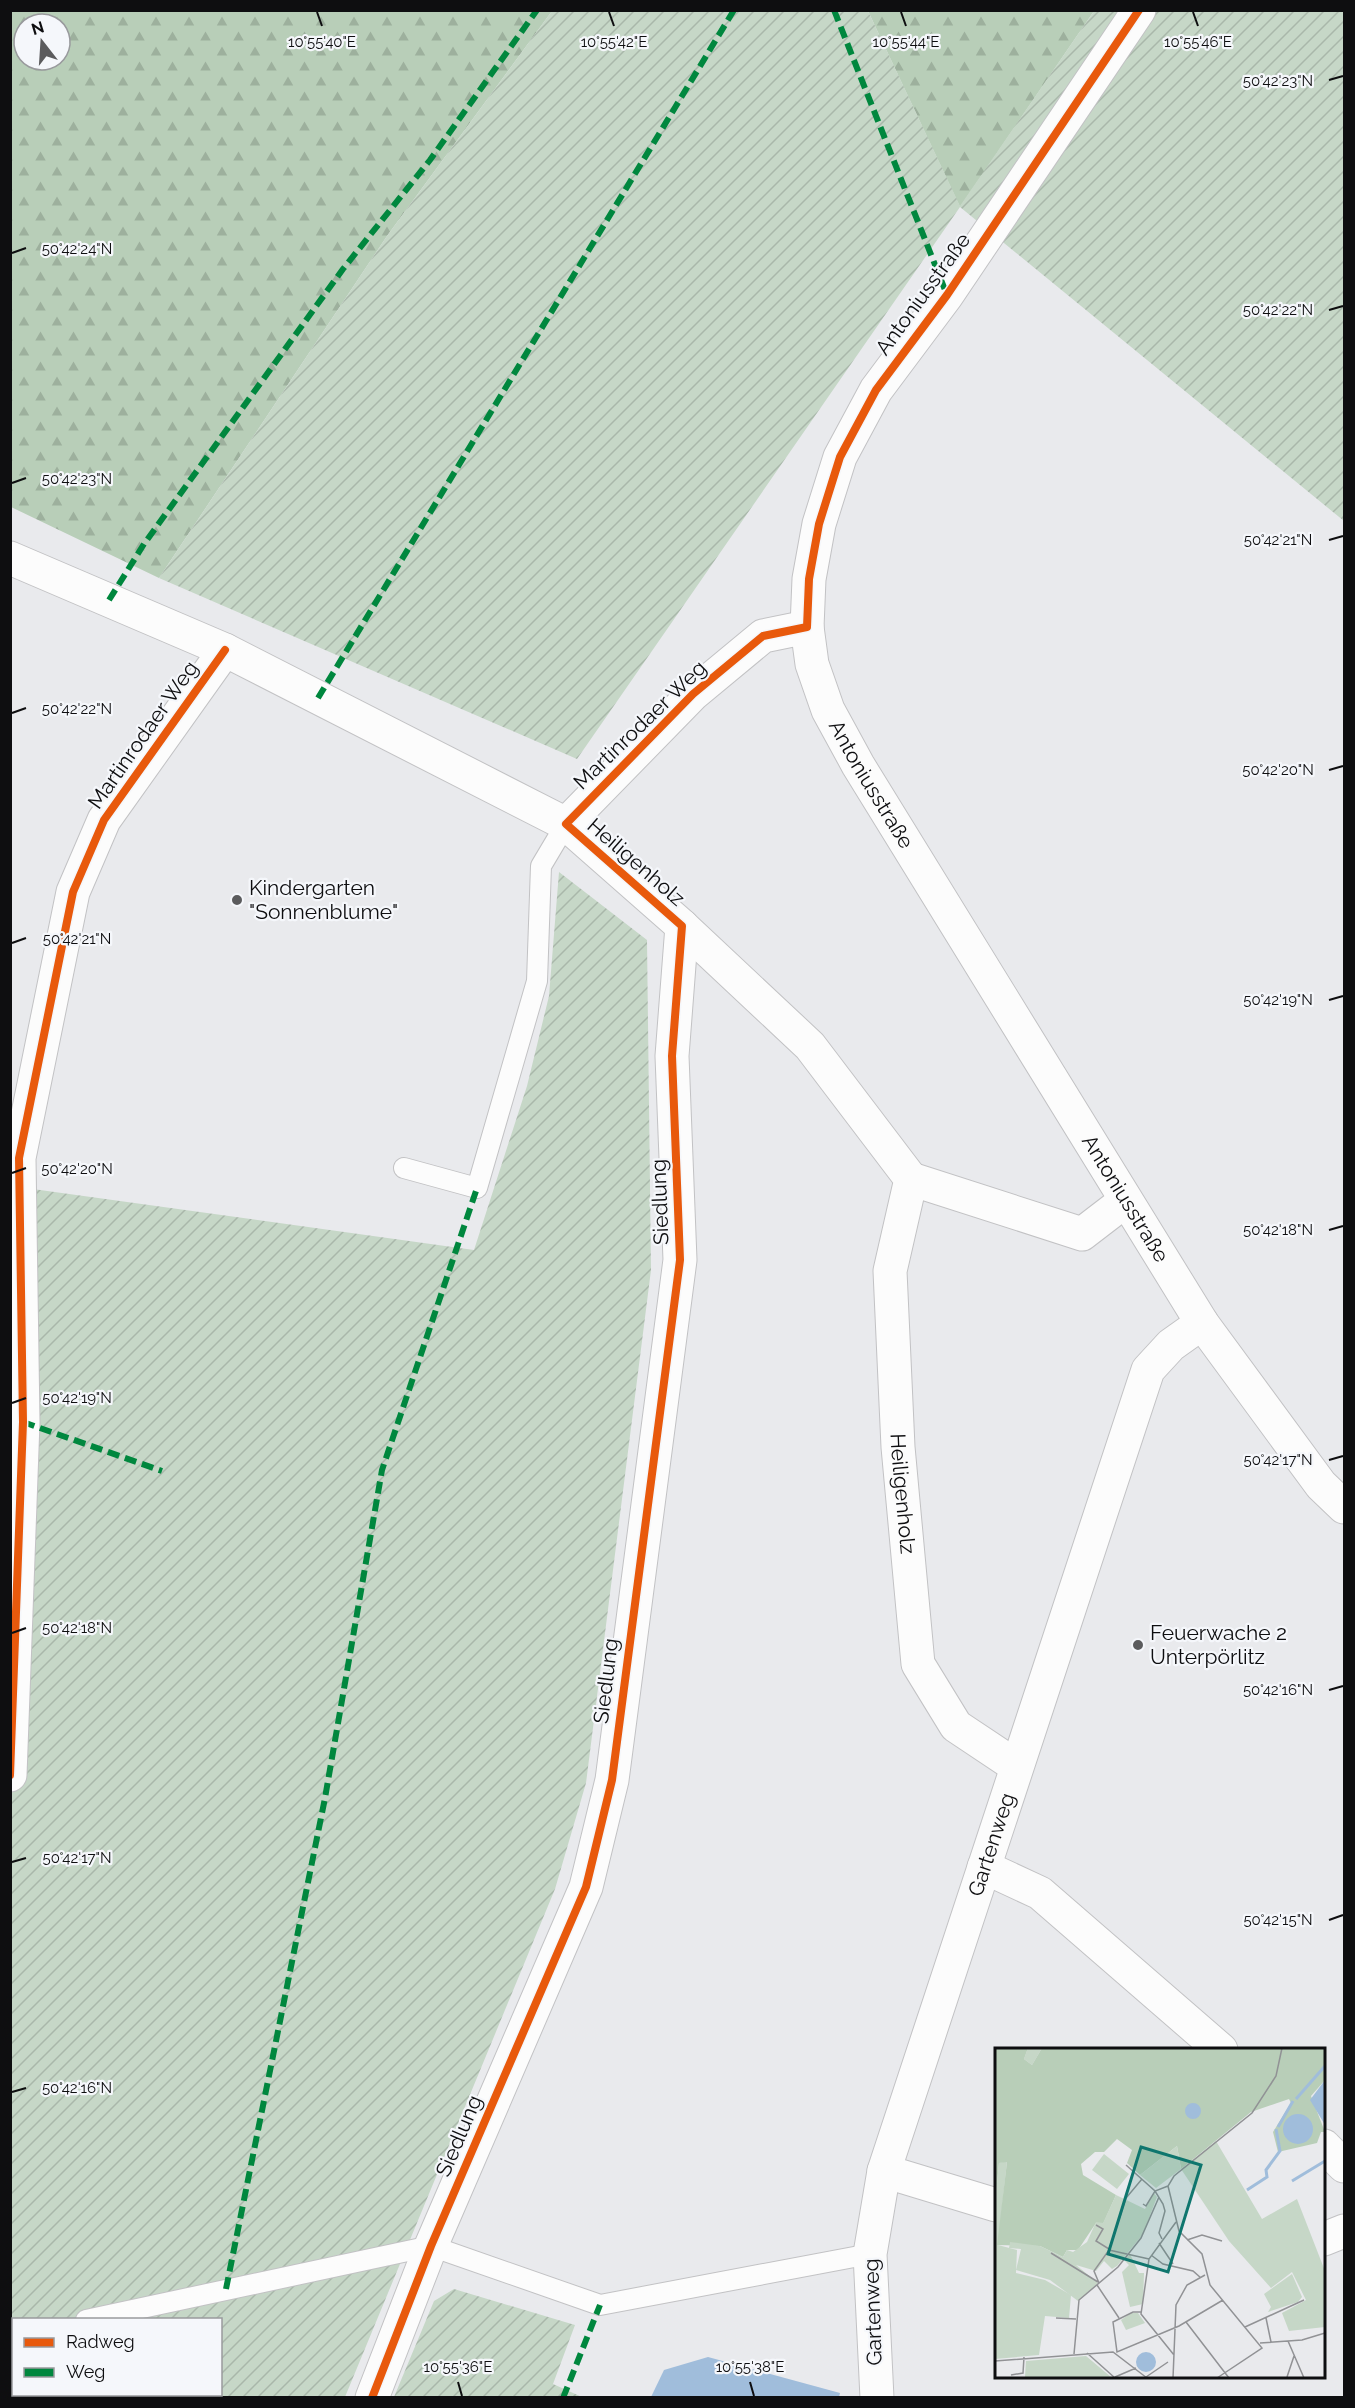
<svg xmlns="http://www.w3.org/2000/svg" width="1355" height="2408" viewBox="0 0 1355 2408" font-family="Raleway,sans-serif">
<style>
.forest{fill:url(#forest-firs);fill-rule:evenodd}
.garden{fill:url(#garden-furrows);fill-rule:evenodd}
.water{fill:#a0bddb}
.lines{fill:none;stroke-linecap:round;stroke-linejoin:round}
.lane-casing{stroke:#c2c2c4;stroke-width:22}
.street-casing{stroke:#c2c2c4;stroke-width:35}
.secondary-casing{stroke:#c2c2c4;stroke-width:35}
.lane{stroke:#fcfcfc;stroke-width:20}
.street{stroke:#fcfcfc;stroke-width:33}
.secondary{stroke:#fcfcfc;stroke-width:33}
.quiet{stroke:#00873e;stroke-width:6;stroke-dasharray:12 6;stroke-linecap:butt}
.cycleway-casing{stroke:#f5f7fb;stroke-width:11}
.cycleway{stroke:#e8590c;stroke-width:8}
.ticks{fill:none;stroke:#0e0e10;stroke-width:2}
.poi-dot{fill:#5b5b5d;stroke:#f5f7fb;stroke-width:2}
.labels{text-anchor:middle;stroke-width:4.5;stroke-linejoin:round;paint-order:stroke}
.street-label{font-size:21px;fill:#0e0e10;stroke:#f5f7fb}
.poi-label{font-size:21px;fill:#0e0e10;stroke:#f5f7fb;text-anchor:start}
.inset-river{fill:none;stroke:#a0bddb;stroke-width:3}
.inset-road{fill:none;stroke:#919295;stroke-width:1.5}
.view{fill:#0f766e;fill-opacity:0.15;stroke:#0f766e;stroke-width:3}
.inset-edge{fill:none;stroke:#0e0e10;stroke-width:3}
.ticks-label{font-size:15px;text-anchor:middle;fill:#0e0e10;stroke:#f5f7fb;stroke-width:4.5;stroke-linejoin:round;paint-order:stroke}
</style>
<defs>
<pattern id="forest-firs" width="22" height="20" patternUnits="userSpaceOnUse" patternTransform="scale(1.5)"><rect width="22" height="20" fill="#b8ceb8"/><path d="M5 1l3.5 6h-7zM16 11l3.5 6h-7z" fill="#9db09d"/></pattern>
<pattern id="garden-furrows" width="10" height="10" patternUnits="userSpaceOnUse" patternTransform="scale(1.5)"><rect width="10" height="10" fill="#c6d7c7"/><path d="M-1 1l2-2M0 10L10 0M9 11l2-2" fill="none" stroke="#a9b7aa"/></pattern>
</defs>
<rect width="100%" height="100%" fill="#e9eaed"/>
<g class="forest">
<path d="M 10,11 L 552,11 L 387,236 L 159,578 L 11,507 ZM 24,24 L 60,24 L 60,60 L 24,60 Z"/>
<path d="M 868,11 L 1094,11 L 960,207 Z"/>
</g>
<g class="garden">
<path d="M 552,11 L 868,11 L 960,206 L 1094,11 L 1344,11 L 1344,521 L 960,207 L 577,759 L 159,578 L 387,236 Z"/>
<path d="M 559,872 L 647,940 L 651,1270 L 586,1783 L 555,1889 L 345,2397 L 11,2398 L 11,1186 L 474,1250 L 527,1086 L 549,996 ZM 14,2320 L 220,2320 L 220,2394 L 14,2394 Z"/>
<path d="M 454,2289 L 575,2325 L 553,2384 L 582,2397 L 394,2397 L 434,2301 Z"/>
</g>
<path class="water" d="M 708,2357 L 840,2393 L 839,2397 L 651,2397 L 664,2370 Z"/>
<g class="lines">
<g class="lane-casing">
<g id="lane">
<path d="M 404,1168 L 477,1188 L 537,981 L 541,866 L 566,824"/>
<path d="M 86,2320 L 431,2246 L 600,2305 L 870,2254"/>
<path d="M 10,2336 L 14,2335"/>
</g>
</g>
<g class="street-casing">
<g id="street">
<path id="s1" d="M 10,558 L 225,650 L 566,824 L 682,926 L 810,1046 L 911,1179 L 890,1271 L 898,1447 L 918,1664 L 956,1726 L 1016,1766"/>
<path d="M 566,824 L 693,694 L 763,636 L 807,627 L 809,579 L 819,524 L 840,457 L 876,390 L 947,295 L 1139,10"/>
<path d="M 911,1179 L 1082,1234 L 1125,1201"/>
<path d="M 10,1775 L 23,1422 L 19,1158 L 73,892 L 104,820 L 225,650"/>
<path d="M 984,1867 L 1040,1893 L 1221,2050"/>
<path d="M 1324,2146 L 1344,2166"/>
<path d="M 884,2171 L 996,2205"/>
<path d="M 1324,2239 L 1344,2231"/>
<path d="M 372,2398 L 431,2246 L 586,1887 L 612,1780 L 680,1260 L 672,1056 L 682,926"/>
<path id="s2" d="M 877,2398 L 870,2254 L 884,2171 L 1148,1370 L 1171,1345 L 1202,1323"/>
</g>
</g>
<g class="secondary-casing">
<g id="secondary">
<path id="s3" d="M 807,627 L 812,664 L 828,710 L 858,765 L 1202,1323 L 1321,1485 L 1344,1507"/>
</g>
</g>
<use href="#lane" class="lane"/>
<use href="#street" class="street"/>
<use href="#secondary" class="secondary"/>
<g class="quiet">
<path d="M 834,10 L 947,295"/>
<path d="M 109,600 L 144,544 L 343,269 L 430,160 L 537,10"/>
<path d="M 318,698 L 734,10"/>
<path d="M 23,1422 L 162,1471"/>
<path d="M 226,2289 L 325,1798 L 382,1470 L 477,1188"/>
<path d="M 563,2398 L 600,2305"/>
</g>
<g class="cycleway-casing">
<g id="cycleway">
<path d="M 10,1775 L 23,1422 L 19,1158 L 73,892 L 104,820 L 225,650"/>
<path d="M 372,2398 L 431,2246 L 586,1887 L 612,1780 L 680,1260 L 672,1056 L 682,926 L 566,824 L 693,694 L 763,636 L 807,627 L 809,579 L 819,524 L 840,457 L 876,390 L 947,295 L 1139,10"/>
</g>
</g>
<use href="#cycleway" class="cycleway"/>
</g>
<path class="ticks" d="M 317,12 L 322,26M 609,12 L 614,26M 901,12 L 906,26M 1193,12 L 1198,26M 1329,80 L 1343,76M 12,253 L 26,248M 1329,310 L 1343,306M 12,483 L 26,478M 1329,540 L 1343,536M 12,713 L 26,708M 1329,770 L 1343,766M 12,943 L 26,938M 1329,1000 L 1343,996M 12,1173 L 26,1168M 1329,1230 L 1343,1226M 12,1403 L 26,1398M 1329,1460 L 1343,1456M 12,1633 L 26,1628M 1329,1690 L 1343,1686M 12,1862 L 26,1858M 1329,1920 L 1343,1915M 12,2092 L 26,2088M 458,2382 L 462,2396M 750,2382 L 754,2396"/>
<g class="poi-dot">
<circle cx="237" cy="900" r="6"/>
<circle cx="1138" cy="1645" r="6"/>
</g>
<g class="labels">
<g class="street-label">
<text transform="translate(923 294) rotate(-54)" y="7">Antoniusstraße</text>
<text transform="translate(640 725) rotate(-44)" y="7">Martinrodaer Weg</text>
<text transform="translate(143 735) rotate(-55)" y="7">Martinrodaer Weg</text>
<text dy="7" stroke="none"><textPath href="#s3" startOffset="172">Antoniusstraße</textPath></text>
<text transform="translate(636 862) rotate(41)" y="7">Heiligenholz</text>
<text dy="7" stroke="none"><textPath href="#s3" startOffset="658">Antoniusstraße</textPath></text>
<text transform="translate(660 1202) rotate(-92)" y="7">Siedlung</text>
<text dy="7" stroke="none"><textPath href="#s1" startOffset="1431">Heiligenholz</textPath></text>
<text transform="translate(606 1681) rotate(-83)" y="7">Siedlung</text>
<text dy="7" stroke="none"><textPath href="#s2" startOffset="572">Gartenweg</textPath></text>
<text transform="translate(459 2136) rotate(-67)" y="7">Siedlung</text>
<text transform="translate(873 2312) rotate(-92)" y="7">Gartenweg</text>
</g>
<g class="poi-label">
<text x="249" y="895">Kindergarten<tspan x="249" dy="24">"Sonnenblume"</tspan></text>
<text x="1150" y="1640">Feuerwache 2<tspan x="1150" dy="24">Unterpörlitz</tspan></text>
</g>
</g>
<g transform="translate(995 2048)">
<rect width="330" height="330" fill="#e9eaed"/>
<path d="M 33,0 L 47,0 L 37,17 L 29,11 ZM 109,106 L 134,126 L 122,141 L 97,122 ZM 12,113 L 3,197 L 22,202 L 21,225 L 50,232 L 76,247 L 74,270 L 50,268 L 44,307 L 0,311 L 0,156 L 4,115 ZM 91,308 L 116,329 L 26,330 L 30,329 L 31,313 Z" fill="#c6d7c7"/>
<path d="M 0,0 L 33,0 L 29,11 L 37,17 L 47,0 L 330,0 L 330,32 L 316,48 L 330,84 L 326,84 L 322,95 L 283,104 L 278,84 L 296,55 L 294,51 L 256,64 L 186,121 L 182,98 L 145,127 L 132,115 L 137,102 L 122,91 L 109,104 L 100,104 L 86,116 L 88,127 L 121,147 L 108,176 L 101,175 L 83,202 L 72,202 L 68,209 L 45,198 L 2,197 L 12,114 L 4,115 L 0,156 Z" fill="#b8ceb8"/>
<path d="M 297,226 L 307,249 L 303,254 L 273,264 L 276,259 L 269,246 Z" fill="#c6d7c7"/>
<path d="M 136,265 L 143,265 L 150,275 L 131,282 L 126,272 Z" fill="#c6d7c7"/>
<path d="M 221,93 L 267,171 L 302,151 L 330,223 L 330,279 L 294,283 L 287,265 L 311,252 L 297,224 L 276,240 L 234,193 L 186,121 L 161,140 L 145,127 L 182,98 L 186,121 ZM 159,145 L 162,149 L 148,186 L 122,218 L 117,221 L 109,213 L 101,223 L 81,217 L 103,235 L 83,253 L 55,232 L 21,222 L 26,201 L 14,200 L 15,194 L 45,198 L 68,209 L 72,202 L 78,204 L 92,194 L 101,174 L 108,175 L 121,147 L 150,161 ZM 135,206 L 144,225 L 149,225 L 148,256 L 135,259 L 127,224 L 134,217 L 129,212 Z" fill="#c6d7c7"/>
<path d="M 330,32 L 330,77 L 315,52 ZM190 63a8 8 0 1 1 16 0a8 8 0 1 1-16 0ZM288 81a15 15 0 1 1 30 0a15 15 0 1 1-30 0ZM141 314a10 10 0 1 1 20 0a10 10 0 1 1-20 0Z" fill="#a0bddb"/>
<path class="inset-river" d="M 301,51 L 330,18M 283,79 L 298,53M 297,133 L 330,113M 252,142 L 272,129 L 271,122 L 285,103 L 281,81"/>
<path class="inset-road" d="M 131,117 L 160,143 L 168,156 L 170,163 L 164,185 L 167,191M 148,156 L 151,158 L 160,143 L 173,138M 101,177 L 108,181 L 101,193 L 114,201M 192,192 L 207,187 L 227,193M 164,195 L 178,216M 114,202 L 154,211M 56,205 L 103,234M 156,207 L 168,216 L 198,223 L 206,230M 104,235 L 99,223 L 114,202 L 131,150 L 147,131M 102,237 L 124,270M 146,264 L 138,264 L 118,274 L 122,304 L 184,278 L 228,252M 61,270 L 81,271M 271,270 L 276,294M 191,274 L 234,330M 250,279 L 309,252M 293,293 L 309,330M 265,295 L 307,292 L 330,285M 92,305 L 120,330M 79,306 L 84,252 L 123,219 L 146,190 L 164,149M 179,307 L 146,266 L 154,211 L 181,174M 0,313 L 118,304 L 152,330M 16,327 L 28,325 L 29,309M 120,329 L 141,320M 151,329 L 173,314M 292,329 L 299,308M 178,330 L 181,257 L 192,237 L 210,227M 222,330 L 267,300 L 215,237 L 207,206 L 184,183 L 173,138 L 179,128 L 257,65 L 281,28 L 287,0"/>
<path class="view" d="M 146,99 L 206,117 L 173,224 L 113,206 Z"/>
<rect width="330" height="330" class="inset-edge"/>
</g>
<g class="ticks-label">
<text x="322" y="47">10°55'40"E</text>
<text x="614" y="47">10°55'42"E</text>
<text x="906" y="47">10°55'44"E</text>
<text x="1198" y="47">10°55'46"E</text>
<text x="1278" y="86">50°42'23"N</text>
<text x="77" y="254">50°42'24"N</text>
<text x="1278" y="315">50°42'22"N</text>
<text x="77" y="484">50°42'23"N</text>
<text x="1278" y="545">50°42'21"N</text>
<text x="77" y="714">50°42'22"N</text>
<text x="1278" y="775">50°42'20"N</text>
<text x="77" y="944">50°42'21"N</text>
<text x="1278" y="1005">50°42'19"N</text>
<text x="77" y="1174">50°42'20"N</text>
<text x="1278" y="1235">50°42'18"N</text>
<text x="77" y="1403">50°42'19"N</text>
<text x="1278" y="1465">50°42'17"N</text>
<text x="77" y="1633">50°42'18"N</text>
<text x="1278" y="1695">50°42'16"N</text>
<text x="77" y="1863">50°42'17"N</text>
<text x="1278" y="1925">50°42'15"N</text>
<text x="77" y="2093">50°42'16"N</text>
<text x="458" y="2372">10°55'36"E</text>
<text x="750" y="2372">10°55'38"E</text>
</g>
<rect width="1355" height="2408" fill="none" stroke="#0e0e10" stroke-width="24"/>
<rect x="12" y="2318" width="210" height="78" fill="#f5f7fb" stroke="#999a9d" stroke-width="1.5"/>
<rect x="24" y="2338" width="30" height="9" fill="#e8590c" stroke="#999a9d" stroke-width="1.5"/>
<text x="66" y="2348" font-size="18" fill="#0e0e10">Radweg</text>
<rect x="24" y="2368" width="30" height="9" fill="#00873e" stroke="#999a9d" stroke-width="1.5"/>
<text x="66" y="2378" font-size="18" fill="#0e0e10">Weg</text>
<g transform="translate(42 42) rotate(343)"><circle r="28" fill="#f5f7fb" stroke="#999a9d" stroke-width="1.5"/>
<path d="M0-4.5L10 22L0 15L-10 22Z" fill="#5b5b5d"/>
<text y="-9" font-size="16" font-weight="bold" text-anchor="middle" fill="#0e0e10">N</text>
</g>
</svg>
